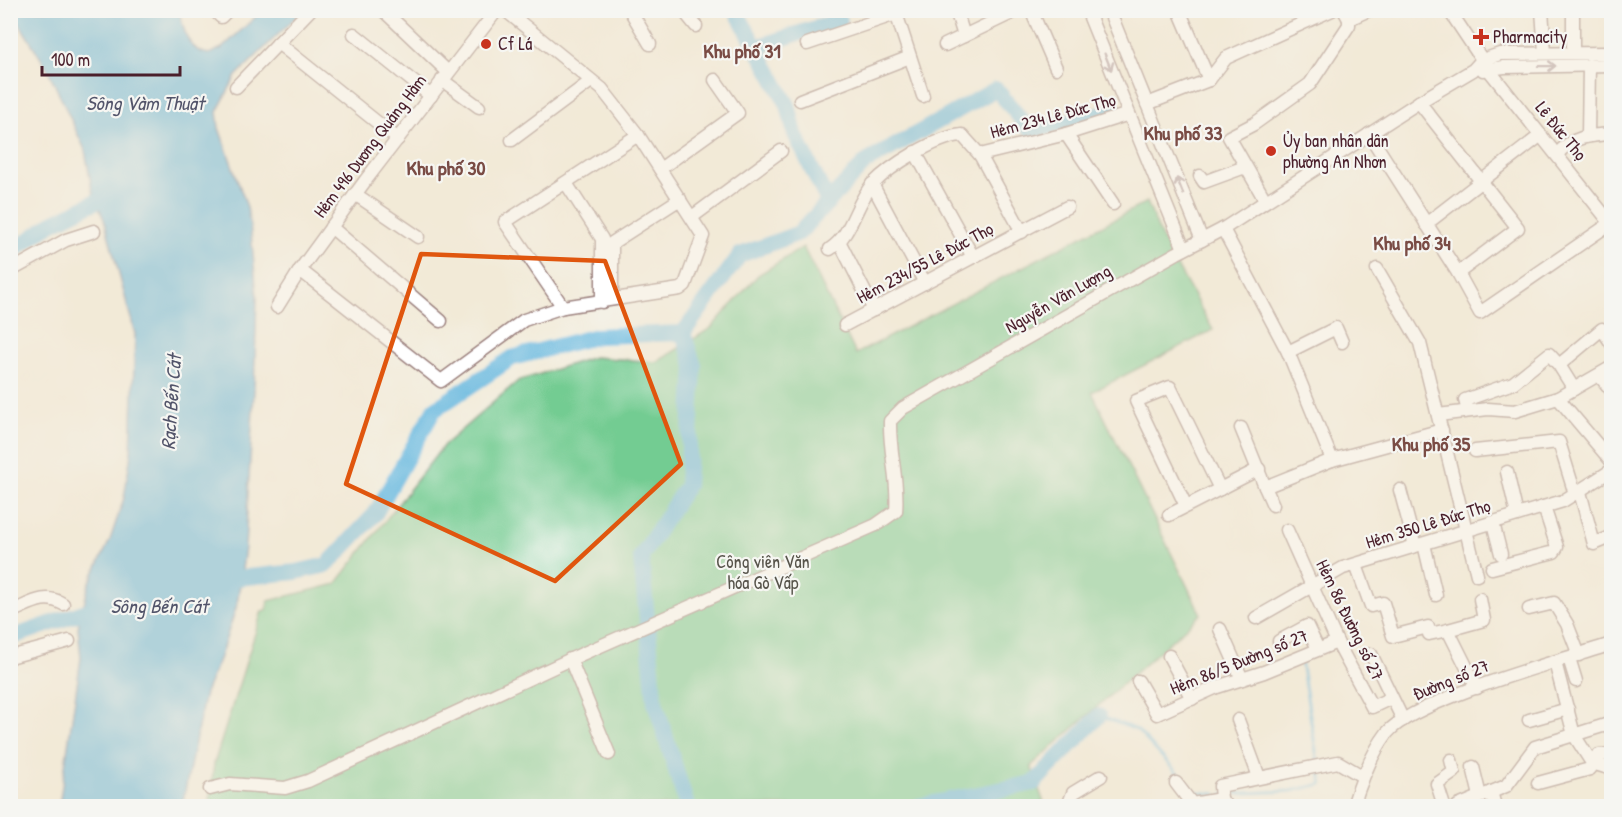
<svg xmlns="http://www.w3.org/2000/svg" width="1622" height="817" viewBox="0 0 1622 817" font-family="'Patrick Hand',sans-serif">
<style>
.green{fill:#73cc92;stroke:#5e765e;stroke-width:1.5}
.water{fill:#62b6de;stroke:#566a84;stroke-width:1.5}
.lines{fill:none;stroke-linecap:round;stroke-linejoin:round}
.stream{stroke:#62b6de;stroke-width:3}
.river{stroke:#62b6de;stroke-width:16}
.minor-casing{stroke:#9e8481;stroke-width:15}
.minor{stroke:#fff;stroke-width:12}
.oneway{stroke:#ae9aa0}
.marked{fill:none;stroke:#e0560e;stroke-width:4.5;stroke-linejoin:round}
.poi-dot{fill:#c8321e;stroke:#f6f6f2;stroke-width:2}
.labels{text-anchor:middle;stroke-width:4.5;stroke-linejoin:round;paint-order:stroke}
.poi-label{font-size:18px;fill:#4a1f2b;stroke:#f6f6f2;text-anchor:start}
.street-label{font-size:18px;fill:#4a1f2b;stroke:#f6f6f2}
.park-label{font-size:18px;fill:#56534a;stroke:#f6f6f2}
.neighbourhood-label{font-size:20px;font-weight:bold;fill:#7a4c45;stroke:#f6f6f2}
.water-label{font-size:20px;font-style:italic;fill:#52546a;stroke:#f6f6f2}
</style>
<rect width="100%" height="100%" fill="#f6f6f2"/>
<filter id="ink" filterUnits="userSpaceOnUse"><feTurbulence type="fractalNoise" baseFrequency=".0167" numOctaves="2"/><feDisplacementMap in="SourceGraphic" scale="12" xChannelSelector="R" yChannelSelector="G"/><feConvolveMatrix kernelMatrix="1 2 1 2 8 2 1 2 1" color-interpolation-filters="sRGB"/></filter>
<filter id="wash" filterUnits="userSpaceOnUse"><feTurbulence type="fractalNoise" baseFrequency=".008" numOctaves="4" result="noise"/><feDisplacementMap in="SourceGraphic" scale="24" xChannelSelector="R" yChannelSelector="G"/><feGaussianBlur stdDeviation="1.35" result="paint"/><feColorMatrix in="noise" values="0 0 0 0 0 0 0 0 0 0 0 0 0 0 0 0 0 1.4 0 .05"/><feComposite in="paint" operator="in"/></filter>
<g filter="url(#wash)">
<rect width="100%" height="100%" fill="#f2ead7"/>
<path class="green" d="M 1147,202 L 1164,243 L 1213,330 L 1092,392 L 1201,614 L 1031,766 L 1045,806 L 209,806 L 214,764 L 262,611 L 267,610 L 268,601 L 336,584 L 444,445 L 518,381 L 594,357 L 657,362 L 711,328 L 758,275 L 803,247 L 856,354 Z"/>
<path class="water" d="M 11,10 L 179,11 C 184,30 187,51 209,54 L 222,48 L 262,11 L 302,11 L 236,76 L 217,112 L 219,128 L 247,207 L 251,232 L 257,297 L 254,392 L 245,548 L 237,605 L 220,657 L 205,693 L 182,806 L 59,806 L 81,658 L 78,627 L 89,584 L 110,540 L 124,498 L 131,453 L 135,334 L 105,222 L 92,190 L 85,150 L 48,70 Z"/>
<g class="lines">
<g class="stream">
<path d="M 1301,661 L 1318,764"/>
<path d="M 1099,716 L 1137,730 L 1195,792 L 1216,794"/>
<path d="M 1223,794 L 1291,791 L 1322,784 L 1320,770"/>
</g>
<g class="river">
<path d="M 736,11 L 788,105 L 795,134 L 828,202"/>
<path d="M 756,47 L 840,20"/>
<path d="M 10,253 L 51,224 L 115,192"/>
<path d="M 683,333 L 740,255 L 799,233 L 866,162 L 996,89 L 1031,131 L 1113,111"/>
<path d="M 218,580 L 296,572 L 327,565 L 375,514 L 434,410 L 512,358 L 597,336 L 683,333 L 694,366 L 687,485 L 641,557 L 655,702 L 687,806"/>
<path d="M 10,638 L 103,605"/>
<path d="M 919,806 L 1034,783 L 1099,716"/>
</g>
</g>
</g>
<g filter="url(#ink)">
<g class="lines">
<g class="minor-casing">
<g id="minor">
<path d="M 214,10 L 221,17 L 228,10"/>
<path d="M 630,10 L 650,44"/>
<path d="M 683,10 L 696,26"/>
<path d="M 895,10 L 923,96"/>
<path d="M 956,10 L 964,36"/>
<path d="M 1031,10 L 1056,68"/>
<path d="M 1087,10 L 1184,249"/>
<path d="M 1109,10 L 1202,240"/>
<path d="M 1179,10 L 1209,80"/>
<path d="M 1344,10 L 1349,19 L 1369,10"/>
<path d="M 1449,10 L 1489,70 L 1612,225"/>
<path d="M 1542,10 L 1545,53"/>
<path d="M 385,12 L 448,72"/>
<path d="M 354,34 L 431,96"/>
<path d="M 278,43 L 398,139"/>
<path d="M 807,44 L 896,14"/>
<path d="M 945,45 L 1018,10"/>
<path d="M 1573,53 L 1573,10"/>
<path d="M 1483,70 L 1504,67 L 1612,65"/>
<path d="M 442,80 L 479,107"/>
<path d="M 236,87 L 310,10"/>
<path d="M 800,100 L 910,57"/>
<path d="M 1419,102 L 1518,228 L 1458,273"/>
<path d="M 1147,104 L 1209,80 L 1226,58 L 1332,10"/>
<path d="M 1066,134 L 1113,204"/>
<path d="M 1369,134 L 1458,273 L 1480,313 L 1611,223"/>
<path d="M 1588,136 L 1589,65"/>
<path d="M 512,140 L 591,81"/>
<path d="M 915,152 L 973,257"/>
<path d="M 980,155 L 1022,232"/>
<path d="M 1557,155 C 1570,137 1590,135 1612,134"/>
<path d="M 660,169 L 738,113 L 715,80"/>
<path d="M 1200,176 L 1204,182 L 1245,167"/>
<path d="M 566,183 L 602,239 L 602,302"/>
<path d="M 872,184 L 925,283"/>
<path d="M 355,194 L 418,237"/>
<path d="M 1265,200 L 1229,137 L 1254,124 L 1310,84 L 1349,25 L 1349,19"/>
<path d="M 692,217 L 781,151"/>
<path d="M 1426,224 L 1541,135"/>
<path d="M 331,227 L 441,321"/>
<path d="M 1223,229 L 1288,352 L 1332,460 L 1442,430"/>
<path d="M 840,243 L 874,310"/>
<path d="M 830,249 C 853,234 855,203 873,184 C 891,165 936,137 962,135 L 980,155 L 1066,134 L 1129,114"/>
<path d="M 1377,269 L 1420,343 L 1477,575"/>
<path d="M 300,270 L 441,381 L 524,320 L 563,307 L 680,289 L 685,285 L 703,236 L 638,135 L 602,89 L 505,10"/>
<path d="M 10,271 L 66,240 L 94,231"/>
<path d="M 612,299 L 612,243 L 680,199"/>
<path d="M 277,307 L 300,270 L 365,181 L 497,10"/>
<path d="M 563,307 L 505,222 L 638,135"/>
<path d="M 845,325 L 1067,207"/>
<path d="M 1288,352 L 1336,328 L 1342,342"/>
<path d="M 1559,365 L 1602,329 L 1612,344"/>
<path d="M 1612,376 L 1603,380 L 1612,391"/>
<path d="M 1558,398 L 1612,462"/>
<path d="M 1468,411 L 1465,400 L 1513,383 L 1549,354 L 1559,365 L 1574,389"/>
<path d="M 1438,415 L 1488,409 L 1515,411 L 1558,398 L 1612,367"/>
<path d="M 1241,428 L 1265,487 L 1332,460"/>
<path d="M 1475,451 L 1559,442 L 1575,494"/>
<path d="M 1507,472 L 1517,515"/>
<path d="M 1265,487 L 1273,505"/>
<path d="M 1400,490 L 1415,546"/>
<path d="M 1580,492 L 1594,544 L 1611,537"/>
<path d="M 1186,506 L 1136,401 L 1170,387 L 1220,489"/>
<path d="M 1169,515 L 1259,469"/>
<path d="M 1493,523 L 1501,554"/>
<path d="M 1287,530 L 1337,642 L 1372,707 L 1391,698"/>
<path d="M 1424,544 L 1436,595"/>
<path d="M 1356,565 L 1371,606 L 1383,603 L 1393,636 L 1428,627 L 1429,634 L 1448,630 L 1477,688"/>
<path d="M 1492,568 L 1554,552 L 1557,547 L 1544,507"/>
<path d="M 1529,609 L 1554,603 L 1567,624 L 1579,655"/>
<path d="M 10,612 C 29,605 44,592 63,604"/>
<path d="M 1256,618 L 1343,568 L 1563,501 L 1612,470"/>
<path d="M 1220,629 L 1242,679"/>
<path d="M 1448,630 L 1484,620 L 1480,599"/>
<path d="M 1279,641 L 1307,626 L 1318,649"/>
<path d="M 1371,654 L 1403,720"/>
<path d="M 1169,656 L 1192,699"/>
<path d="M 10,657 L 69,641"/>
<path d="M 1569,658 L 1576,681"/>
<path d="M 570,659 L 609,754"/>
<path d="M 1555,662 L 1574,735 L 1592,763 L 1612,769"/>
<path d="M 1138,681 L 1157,714 L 1217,687 L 1264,672 L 1337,642"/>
<path d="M 1238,720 L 1259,777"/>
<path d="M 1529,720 L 1568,709"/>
<path d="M 1473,767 L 1480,796"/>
<path d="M 1176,783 L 1192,804 L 1221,799 L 1226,806"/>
<path d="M 1538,783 L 1590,769 L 1599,755 L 1612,754"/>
<path d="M 210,789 L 230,784 L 285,788 L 308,781 L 582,654 L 876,525 L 896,511 C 899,481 889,452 890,421 L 903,408 L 1177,253 L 1223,229 L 1419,102 L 1473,70 L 1482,60 L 1500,54 L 1612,53"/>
<path d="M 1491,792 L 1495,806"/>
<path d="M 1221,799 L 1220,786 L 1338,762 L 1362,776"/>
<path d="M 1068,806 L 1073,793 L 1101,776"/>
<path d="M 1353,806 C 1361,781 1371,754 1387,733 C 1413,700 1566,659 1612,644"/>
<path d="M 1444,806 L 1437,784 L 1454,772 L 1451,760"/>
<path d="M 1458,806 L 1506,786 L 1535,747 L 1612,723"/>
</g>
</g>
<use href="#minor" class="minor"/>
</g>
<defs><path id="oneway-shaft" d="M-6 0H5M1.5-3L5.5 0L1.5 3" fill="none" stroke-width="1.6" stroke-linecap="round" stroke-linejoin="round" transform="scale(1.5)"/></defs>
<g class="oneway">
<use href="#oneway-shaft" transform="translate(1108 62) rotate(68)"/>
<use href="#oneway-shaft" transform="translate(1547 66) rotate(-1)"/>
<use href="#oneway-shaft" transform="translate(1180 186) rotate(-112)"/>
</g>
</g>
<path d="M0 0H1622V817H0ZM 421,254 L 605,261 L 681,464 L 555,581 L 346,484 Z" fill="#f2ead7" fill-opacity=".55" fill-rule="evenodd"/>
<path class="marked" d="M 421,254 L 605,261 L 681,464 L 555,581 L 346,484 Z"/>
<g class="poi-dot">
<path d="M1478 28h6v6h6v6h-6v6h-6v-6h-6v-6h6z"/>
<circle cx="486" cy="44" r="6"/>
<circle cx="1271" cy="151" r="6"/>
</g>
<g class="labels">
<g class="poi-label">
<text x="1493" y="43">Pharmacity</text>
<text x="498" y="50">Cf Lá</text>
<text x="1283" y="147">Ủy ban nhân dân<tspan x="1283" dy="21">phường An Nhơn</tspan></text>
</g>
<g class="street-label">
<text transform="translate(1053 116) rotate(-15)" y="6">Hẻm 234 Lê Đức Thọ</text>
<text transform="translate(1561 131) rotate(51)" y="6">Lê Đức Thọ</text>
<text transform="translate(370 146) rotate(-53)" y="6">Hẻm 496 Dương Quảng Hàm</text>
<text transform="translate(925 263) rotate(-28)" y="6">Hẻm 234/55 Lê Đức Thọ</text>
<text transform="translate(1058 299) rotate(-30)" y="6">Nguyễn Văn Lượng</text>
<text transform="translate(1428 524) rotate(-17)" y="6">Hẻm 350 Lê Đức Thọ</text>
<text transform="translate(1350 620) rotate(64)" y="6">Hẻm 86 Đường số 27</text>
<text transform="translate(1239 662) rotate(-22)" y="6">Hẻm 86/5 Đường số 27</text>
<text transform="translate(1451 680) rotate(-22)" y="6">Đường số 27</text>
</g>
<g class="park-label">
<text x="763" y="568">Công viên Văn<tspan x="763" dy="21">hóa Gò Vấp</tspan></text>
</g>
<g class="neighbourhood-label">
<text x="742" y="58">Khu phố 31</text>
<text x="1183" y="140">Khu phố 33</text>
<text x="446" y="175">Khu phố 30</text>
<text x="1412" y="250">Khu phố 34</text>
<text x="1431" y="451">Khu phố 35</text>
</g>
<g class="water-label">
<text x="145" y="110">Sông Vàm Thuật</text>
<text transform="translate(171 402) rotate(-86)" y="7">Rạch Bến Cát</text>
<text x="159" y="613">Sông Bến Cát</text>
</g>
</g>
<rect width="1622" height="817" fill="none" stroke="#f6f6f2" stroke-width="36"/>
<path d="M42 66v9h138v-9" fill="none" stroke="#4a1f2b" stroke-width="3"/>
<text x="51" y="66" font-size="18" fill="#4a1f2b" stroke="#f6f6f2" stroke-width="4.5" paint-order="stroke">100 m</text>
</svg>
